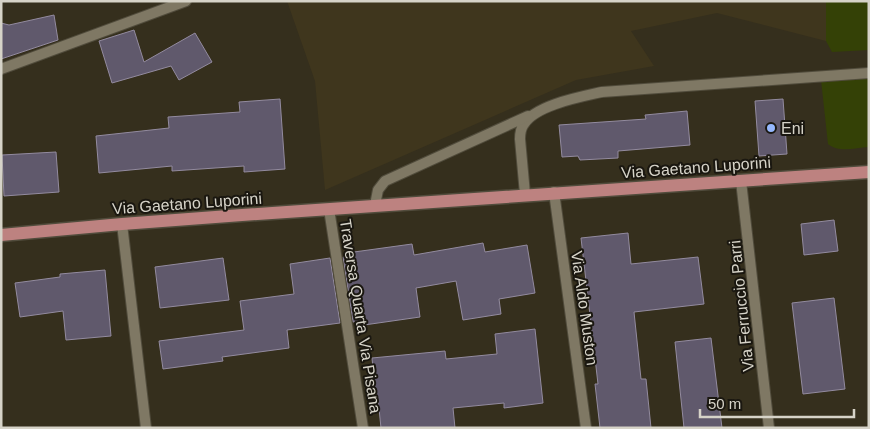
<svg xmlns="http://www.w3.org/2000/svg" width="870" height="429" viewBox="0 0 870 429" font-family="Helvetica,sans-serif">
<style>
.built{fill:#3f361d}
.green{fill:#344106}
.building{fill:#60596c;stroke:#938b9f}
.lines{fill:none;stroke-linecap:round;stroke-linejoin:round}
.street-casing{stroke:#514c3c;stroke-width:12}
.primary-casing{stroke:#514c3c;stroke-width:15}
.street{stroke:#7f7864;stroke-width:10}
.primary{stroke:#bd8280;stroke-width:12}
.poi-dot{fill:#95b7fd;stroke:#1a1710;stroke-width:2}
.labels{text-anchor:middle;stroke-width:4;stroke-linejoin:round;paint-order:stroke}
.poi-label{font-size:16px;fill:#d6d3c8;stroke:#1a1710;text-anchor:start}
.street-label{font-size:16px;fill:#d6d3c8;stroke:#1a1710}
</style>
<rect width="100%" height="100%" fill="#352f1d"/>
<path class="built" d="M 287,1 L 826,1 L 826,41 L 717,13 L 631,31 L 654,66 L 576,80 L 325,190 L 315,81 Z"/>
<g class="green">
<path d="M 826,1 L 869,1 L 869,50 L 832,52 L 826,41 Z"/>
<path d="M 869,78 L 869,147 C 855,148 839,153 828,144 L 821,80 Z"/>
</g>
<g class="building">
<path d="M 54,15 L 58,40 L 1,59 L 1,23 L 9,25 Z"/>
<path d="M 134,30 L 144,62 L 195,33 L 212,62 L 179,80 L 171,66 L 112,83 L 99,41 Z"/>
<path d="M 280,99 L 285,169 L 244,172 L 244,166 L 172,171 L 172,166 L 99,173 L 96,136 L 169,128 L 168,117 L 240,112 L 239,102 Z"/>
<path d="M 783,99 L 787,154 L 759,156 L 755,101 Z"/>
<path d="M 687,111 L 690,145 L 618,151 L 618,158 L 580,160 L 578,156 L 562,157 L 559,125 L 646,119 L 645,115 Z"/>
<path d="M 56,152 L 59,192 L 4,196 L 2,155 Z"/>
<path d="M 834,220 L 838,251 L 804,255 L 801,224 Z"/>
<path d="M 628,233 L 631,264 L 698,257 L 704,304 L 634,312 L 641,379 L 646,379 L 651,428 L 600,428 L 595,384 L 598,384 L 581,238 Z"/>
<path d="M 483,243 L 485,252 L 527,245 L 535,293 L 499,299 L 501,314 L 463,320 L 456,281 L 416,288 L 420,317 L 364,325 L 363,320 L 353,322 L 343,257 L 354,255 L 354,252 L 412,244 L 414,255 Z"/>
<path d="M 223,258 L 229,300 L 160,308 L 155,267 Z"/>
<path d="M 330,258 L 340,323 L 287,330 L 289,348 L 222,357 L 223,361 L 163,369 L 159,341 L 244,330 L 240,301 L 294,294 L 290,264 Z"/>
<path d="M 105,270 L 111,336 L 66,340 L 63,311 L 20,317 L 15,283 L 60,277 L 60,274 Z"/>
<path d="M 834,298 L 845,389 L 803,394 L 792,303 Z"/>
<path d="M 535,329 L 543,403 L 504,408 L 504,403 L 453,408 L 455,428 L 381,428 L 378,399 L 376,400 L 372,358 L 445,351 L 446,359 L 497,354 L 495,334 Z"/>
<path d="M 711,338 L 722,428 L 684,428 L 675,342 Z"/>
</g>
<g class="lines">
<g class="street-casing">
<g id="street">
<path d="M 1,69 L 186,1"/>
<path d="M 741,181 L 769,428"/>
<path d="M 554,192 L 586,428"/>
<path d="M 525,194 L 520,139 C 520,134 521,128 524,124 C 536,105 580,97 602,92 L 869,73"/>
<path d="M 375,205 L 378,190 L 385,181 L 528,116"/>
<path d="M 329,209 L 363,428"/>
<path d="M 122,224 L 146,428"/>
</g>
</g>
<g class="primary-casing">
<path id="primary" d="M 1,235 L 122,224 L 242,215 L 869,172"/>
</g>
<use href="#street" class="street"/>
<use href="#primary" class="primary"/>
</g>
<circle class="poi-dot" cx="771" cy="128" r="5"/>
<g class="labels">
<g class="poi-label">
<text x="781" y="134">Eni</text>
</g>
<g class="street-label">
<text transform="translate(696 167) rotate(-4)" y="6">Via Gaetano Luporini</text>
<text transform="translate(187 203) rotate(-4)" y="6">Via Gaetano Luporini</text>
<text transform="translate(741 306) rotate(-96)" y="6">Via Ferruccio Parri</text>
<text transform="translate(585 308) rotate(82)" y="6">Via Aldo Muston</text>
<text transform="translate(361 316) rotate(81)" y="6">Traversa Quarta Via Pisana</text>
</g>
</g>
<rect width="870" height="429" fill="none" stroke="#d6d3c8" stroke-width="5"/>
<path d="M700 409v8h154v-8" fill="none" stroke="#d6d3c8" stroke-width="2.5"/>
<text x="708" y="409" font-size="15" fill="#d6d3c8" stroke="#1a1710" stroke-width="4" paint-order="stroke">50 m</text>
</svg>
